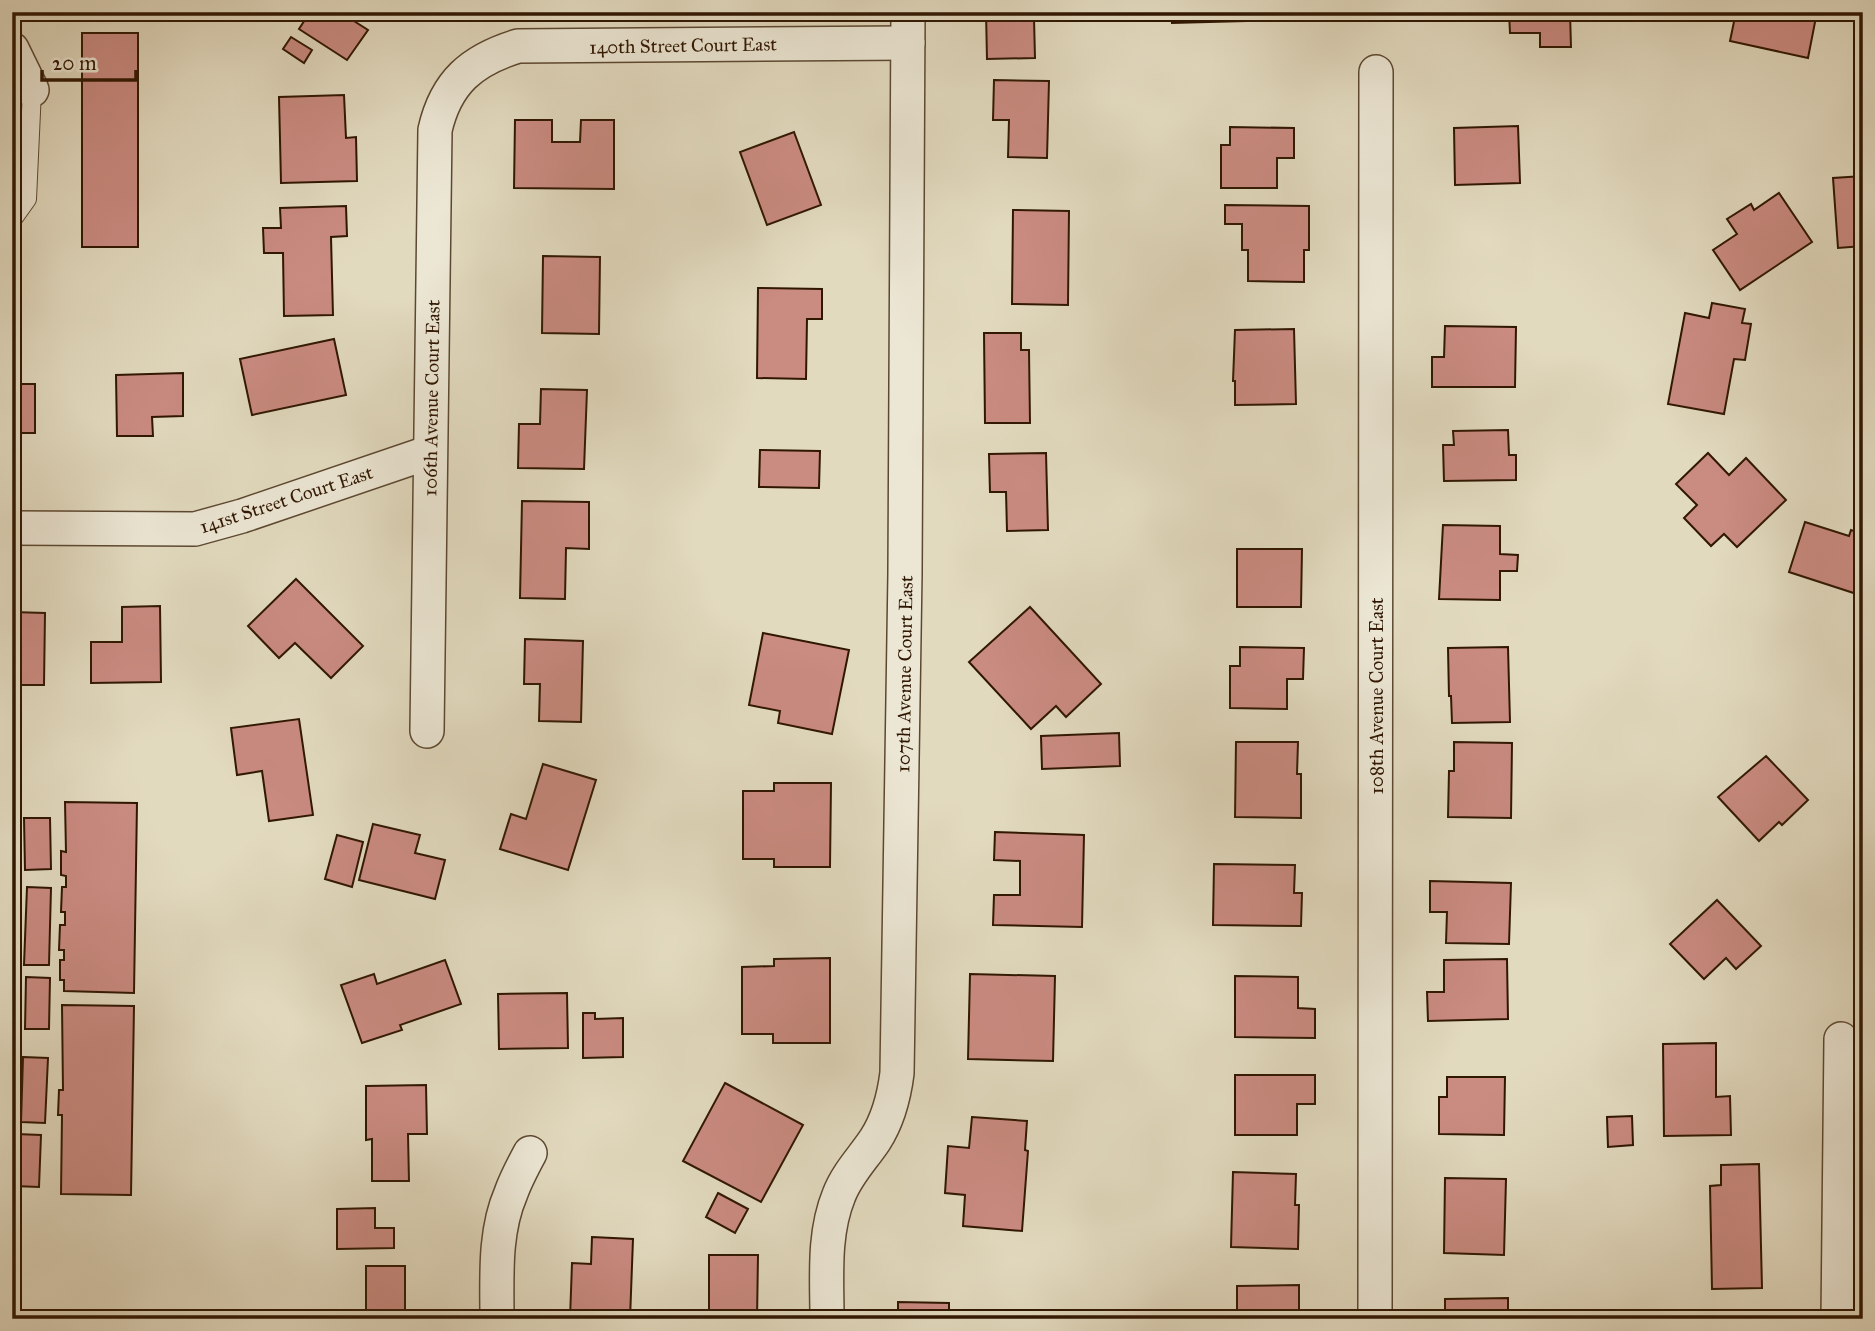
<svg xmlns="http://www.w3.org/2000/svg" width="1875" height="1331" viewBox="0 0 1875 1331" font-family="'IM FELL Great Primer',serif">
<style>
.building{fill:#ca8b81;stroke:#301702;stroke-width:2}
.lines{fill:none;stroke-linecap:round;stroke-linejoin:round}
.lane-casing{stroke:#5c4831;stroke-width:20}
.street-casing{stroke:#5c4831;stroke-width:36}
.lane{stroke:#ece7d5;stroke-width:18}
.street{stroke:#ece7d5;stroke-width:33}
.labels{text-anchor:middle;stroke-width:5;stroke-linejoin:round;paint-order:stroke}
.street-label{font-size:19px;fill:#301702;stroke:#ece7d5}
</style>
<rect width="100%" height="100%" fill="#e2dabf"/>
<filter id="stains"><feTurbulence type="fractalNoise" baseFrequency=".00286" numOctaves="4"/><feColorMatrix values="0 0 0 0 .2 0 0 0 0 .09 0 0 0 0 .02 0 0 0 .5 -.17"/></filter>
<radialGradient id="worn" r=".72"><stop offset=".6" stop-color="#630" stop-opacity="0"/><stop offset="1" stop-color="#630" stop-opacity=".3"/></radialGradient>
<g class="building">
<path d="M 294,12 L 310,12 L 305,20 Z"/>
<path d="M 310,12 L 360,12 L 354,21 L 368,30 L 347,60 L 299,29 Z"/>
<path d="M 986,12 L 1053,12 L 1053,18 L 1034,18 L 1035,58 L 987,59 Z"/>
<path d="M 1171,12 L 1246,12 L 1246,21 L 1172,23 Z"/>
<path d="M 1509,12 L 1570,12 L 1571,47 L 1540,47 L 1540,33 L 1510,33 Z"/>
<path d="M 1736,12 L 1817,12 L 1808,58 L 1730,41 Z"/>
<rect x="1856" y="12" width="7" height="25"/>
<rect x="82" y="33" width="56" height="214"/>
<path d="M 291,37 L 312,50 L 304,63 L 283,49 Z"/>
<path d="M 994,80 L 1049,81 L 1047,158 L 1008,157 L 1009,120 L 993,120 Z"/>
<path d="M 344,95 L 346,138 L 356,137 L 357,181 L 281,183 L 279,97 Z"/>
<path d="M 515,120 L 552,120 L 552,142 L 580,142 L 581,120 L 614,120 L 614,189 L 514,188 Z"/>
<path d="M 1518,126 L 1520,183 L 1455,185 L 1454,128 Z"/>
<path d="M 1230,127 L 1294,128 L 1294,158 L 1277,158 L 1277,188 L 1221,188 L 1221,145 L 1230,145 Z"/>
<path d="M 794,132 L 821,205 L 767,225 L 740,152 Z"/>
<path d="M 1863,176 L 1863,246 L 1838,248 L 1833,178 Z"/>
<path d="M 1779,193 L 1812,242 L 1740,290 L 1713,250 L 1737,234 L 1727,219 L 1751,204 L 1754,210 Z"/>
<path d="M 1225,205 L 1309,206 L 1309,250 L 1304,250 L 1304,282 L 1248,281 L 1248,250 L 1242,250 L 1242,224 L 1225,224 Z"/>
<path d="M 346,206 L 347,236 L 331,237 L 333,315 L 284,316 L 283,253 L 264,253 L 263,228 L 281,228 L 280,208 Z"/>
<path d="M 1013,210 L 1069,211 L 1068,305 L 1012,304 Z"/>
<path d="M 543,256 L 600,257 L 599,334 L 542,333 Z"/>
<path d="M 758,288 L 822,289 L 822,319 L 807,319 L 806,379 L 757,378 Z"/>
<path d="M 1712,303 L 1745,309 L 1742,323 L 1751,324 L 1745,360 L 1734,359 L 1724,414 L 1668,404 L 1685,313 L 1709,318 Z"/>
<path d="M 1445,326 L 1516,327 L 1515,387 L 1432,387 L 1432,357 L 1444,357 Z"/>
<path d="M 1294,329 L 1296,404 L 1235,405 L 1235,381 L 1233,381 L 1235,330 Z"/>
<path d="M 984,333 L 1021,333 L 1021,350 L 1029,350 L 1030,423 L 985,423 Z"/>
<path d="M 334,339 L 346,395 L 252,415 L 240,359 Z"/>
<path d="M 183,373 L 183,416 L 152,417 L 153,436 L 117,436 L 116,375 Z"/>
<rect x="12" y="384" width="23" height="49"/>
<path d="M 541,389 L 587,390 L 584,469 L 518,468 L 519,424 L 540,424 Z"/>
<path d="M 1508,430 L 1509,455 L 1516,455 L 1516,480 L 1444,481 L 1443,445 L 1454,445 L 1453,431 Z"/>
<path d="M 760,450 L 820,451 L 819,488 L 759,487 Z"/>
<path d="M 1046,453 L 1048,530 L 1007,531 L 1006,492 L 990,492 L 989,454 Z"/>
<path d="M 1708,453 L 1729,475 L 1746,458 L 1786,500 L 1737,547 L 1724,534 L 1711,546 L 1684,518 L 1697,505 L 1676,484 Z"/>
<path d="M 522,501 L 589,502 L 589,549 L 566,548 L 565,599 L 520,598 Z"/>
<path d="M 1805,522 L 1849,536 L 1851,530 L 1863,534 L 1863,596 L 1789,572 Z"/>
<path d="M 1443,525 L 1500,526 L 1500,554 L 1518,555 L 1517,571 L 1500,571 L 1500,600 L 1439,599 Z"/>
<path d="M 1237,549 L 1302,549 L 1301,607 L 1237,607 Z"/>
<path d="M 296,579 L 363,646 L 331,678 L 295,643 L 279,658 L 248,626 Z"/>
<path d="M 160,606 L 161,682 L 91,683 L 91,642 L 122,642 L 122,607 Z"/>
<path d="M 1030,607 L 1101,684 L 1066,717 L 1056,706 L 1031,729 L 969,662 Z"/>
<path d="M 12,612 L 45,613 L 44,685 L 12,685 Z"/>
<path d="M 763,633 L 849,650 L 832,734 L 778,723 L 780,711 L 749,705 Z"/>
<path d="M 525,639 L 583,641 L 581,722 L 539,721 L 540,684 L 524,684 Z"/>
<path d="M 1240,647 L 1304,648 L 1303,679 L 1287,679 L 1287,709 L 1230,708 L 1230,666 L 1240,666 Z"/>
<path d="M 1508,647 L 1510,722 L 1452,723 L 1451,696 L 1449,696 L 1448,648 Z"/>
<path d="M 299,719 L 313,815 L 269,821 L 262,771 L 237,775 L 231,728 Z"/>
<path d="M 1119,733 L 1120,766 L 1042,769 L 1041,736 Z"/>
<path d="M 1236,742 L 1298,742 L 1297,774 L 1301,774 L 1301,818 L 1235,817 Z"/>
<path d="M 1454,742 L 1512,743 L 1511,818 L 1448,817 L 1449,771 L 1454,771 Z"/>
<path d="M 1766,756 L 1808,800 L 1782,825 L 1779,822 L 1759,841 L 1718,797 Z"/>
<path d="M 543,764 L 596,780 L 568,870 L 500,849 L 511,814 L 526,819 Z"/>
<path d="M 774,783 L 831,783 L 830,867 L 774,867 L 774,859 L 743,859 L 743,791 L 774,791 Z"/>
<path d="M 65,802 L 137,803 L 134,993 L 64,991 L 64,980 L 60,980 L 60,960 L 64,960 L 64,950 L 59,950 L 60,925 L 65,925 L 65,912 L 61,912 L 62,887 L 66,887 L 66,876 L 61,875 L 61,851 L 66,852 Z"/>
<path d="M 24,818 L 50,818 L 51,869 L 25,870 Z"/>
<path d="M 373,824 L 420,835 L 415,853 L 445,860 L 435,899 L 359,880 Z"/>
<path d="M 995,832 L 1084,835 L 1082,927 L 993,925 L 994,895 L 1020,895 L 1020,861 L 994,860 Z"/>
<path d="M 337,835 L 363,842 L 352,887 L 325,879 Z"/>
<path d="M 1214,864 L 1295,865 L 1294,893 L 1302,893 L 1301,926 L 1213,925 Z"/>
<path d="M 1430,881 L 1511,883 L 1509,944 L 1446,943 L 1447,912 L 1430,912 Z"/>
<path d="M 27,887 L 51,888 L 49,965 L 24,965 Z"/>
<path d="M 1717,900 L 1761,946 L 1736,969 L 1726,958 L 1704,979 L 1670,944 Z"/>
<path d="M 830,958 L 830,1043 L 773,1043 L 773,1034 L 742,1034 L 742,967 L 774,966 L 774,959 Z"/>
<path d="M 1507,959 L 1508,1019 L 1428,1021 L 1427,992 L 1444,992 L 1444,960 Z"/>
<path d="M 445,960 L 461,1004 L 400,1025 L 402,1030 L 362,1043 L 341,985 L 374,974 L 377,984 Z"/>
<path d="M 970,974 L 1055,976 L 1053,1061 L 968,1059 Z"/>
<path d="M 1235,976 L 1298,977 L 1298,1008 L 1315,1009 L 1315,1038 L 1235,1037 Z"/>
<path d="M 26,977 L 50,978 L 49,1029 L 25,1029 Z"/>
<path d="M 567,993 L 568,1048 L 499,1049 L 498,994 Z"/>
<path d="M 62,1005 L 134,1006 L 131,1195 L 61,1194 L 62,1115 L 58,1115 L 59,1090 L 63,1090 Z"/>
<path d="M 583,1013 L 595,1013 L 595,1019 L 623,1018 L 623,1057 L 583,1058 Z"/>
<path d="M 1716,1043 L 1716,1097 L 1730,1096 L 1731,1135 L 1664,1136 L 1663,1044 Z"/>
<path d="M 23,1057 L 48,1058 L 45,1123 L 21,1122 Z"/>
<path d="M 1235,1075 L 1315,1075 L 1315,1104 L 1297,1104 L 1297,1135 L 1235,1135 Z"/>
<path d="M 1447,1077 L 1505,1077 L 1504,1135 L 1439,1134 L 1439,1097 L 1447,1097 Z"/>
<path d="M 725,1083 L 803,1125 L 761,1202 L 683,1161 Z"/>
<path d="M 426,1085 L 427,1134 L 408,1134 L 409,1181 L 372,1181 L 372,1139 L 366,1140 L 366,1086 Z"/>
<path d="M 1632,1116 L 1633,1145 L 1608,1147 L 1607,1117 Z"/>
<path d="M 972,1117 L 1027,1121 L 1025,1150 L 1028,1151 L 1022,1231 L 963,1226 L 965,1195 L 945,1193 L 948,1146 L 969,1148 Z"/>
<path d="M 16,1134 L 41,1135 L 39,1187 L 14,1186 Z"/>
<path d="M 1759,1164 L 1762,1288 L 1712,1289 L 1710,1186 L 1721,1185 L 1721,1165 Z"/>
<path d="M 1233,1172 L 1296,1174 L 1295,1205 L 1299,1205 L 1298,1249 L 1231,1247 Z"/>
<path d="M 1445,1178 L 1506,1179 L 1504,1255 L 1444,1253 Z"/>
<path d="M 718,1193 L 748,1209 L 735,1233 L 706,1217 Z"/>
<path d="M 375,1208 L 375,1228 L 394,1228 L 394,1248 L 337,1249 L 337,1209 Z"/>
<path d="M 592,1237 L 633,1239 L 630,1319 L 570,1319 L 572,1263 L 591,1264 Z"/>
<path d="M 709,1255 L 758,1255 L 757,1319 L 709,1319 Z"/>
<path d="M 366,1266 L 405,1266 L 405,1311 L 415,1311 L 415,1319 L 366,1319 Z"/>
<path d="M 1299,1285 L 1299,1317 L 1304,1317 L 1304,1319 L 1237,1319 L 1237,1286 Z"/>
<path d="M 1508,1298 L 1508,1319 L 1445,1319 L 1445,1299 Z"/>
<path d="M 898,1302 L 949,1303 L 949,1319 L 898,1319 Z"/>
</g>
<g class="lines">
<g class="lane-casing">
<path id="lane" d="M 12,220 L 27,199 L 32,90"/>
</g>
<g class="street-casing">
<g id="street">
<path d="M 12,49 L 32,90"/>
<path d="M 12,528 L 195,529 L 242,516 L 430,452"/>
<path d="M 427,731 L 435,130 C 446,82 472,60 518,46 L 908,43"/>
<path d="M 497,1319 C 497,1277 494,1232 511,1193 C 516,1179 523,1166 530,1153"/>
<path d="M 827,1319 C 827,1277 823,1234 839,1195 C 847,1174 863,1158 875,1140 C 888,1120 894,1097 897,1073 L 905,573 L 908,12"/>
<path d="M 1375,1319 L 1376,72"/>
<path d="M 1838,1319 L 1841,1039"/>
</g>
</g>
<use href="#lane" class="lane"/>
<use href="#street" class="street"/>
</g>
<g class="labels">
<g class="street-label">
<text transform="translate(683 45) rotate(-1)" y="7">140th Street Court East</text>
<text transform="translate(431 398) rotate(-89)" y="7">106th Avenue Court East</text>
<text transform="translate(286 499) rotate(-18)" y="7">141st Street Court East</text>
<text transform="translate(904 674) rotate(-89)" y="7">107th Avenue Court East</text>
<text transform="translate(1376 696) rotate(-90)" y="7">108th Avenue Court East</text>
</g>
</g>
<rect width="1875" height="1331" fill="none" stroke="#e2dabf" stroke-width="42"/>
<rect x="14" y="14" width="1847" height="1303" fill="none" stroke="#301702" stroke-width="3.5"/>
<rect x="21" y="21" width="1833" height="1289" fill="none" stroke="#301702" stroke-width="2"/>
<path d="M42 70v10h94v-10" fill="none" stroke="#301702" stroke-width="3.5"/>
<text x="52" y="70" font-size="21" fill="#301702" stroke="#ece7d5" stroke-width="5" paint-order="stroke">20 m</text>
<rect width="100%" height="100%" filter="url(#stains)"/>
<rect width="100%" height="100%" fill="url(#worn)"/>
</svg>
